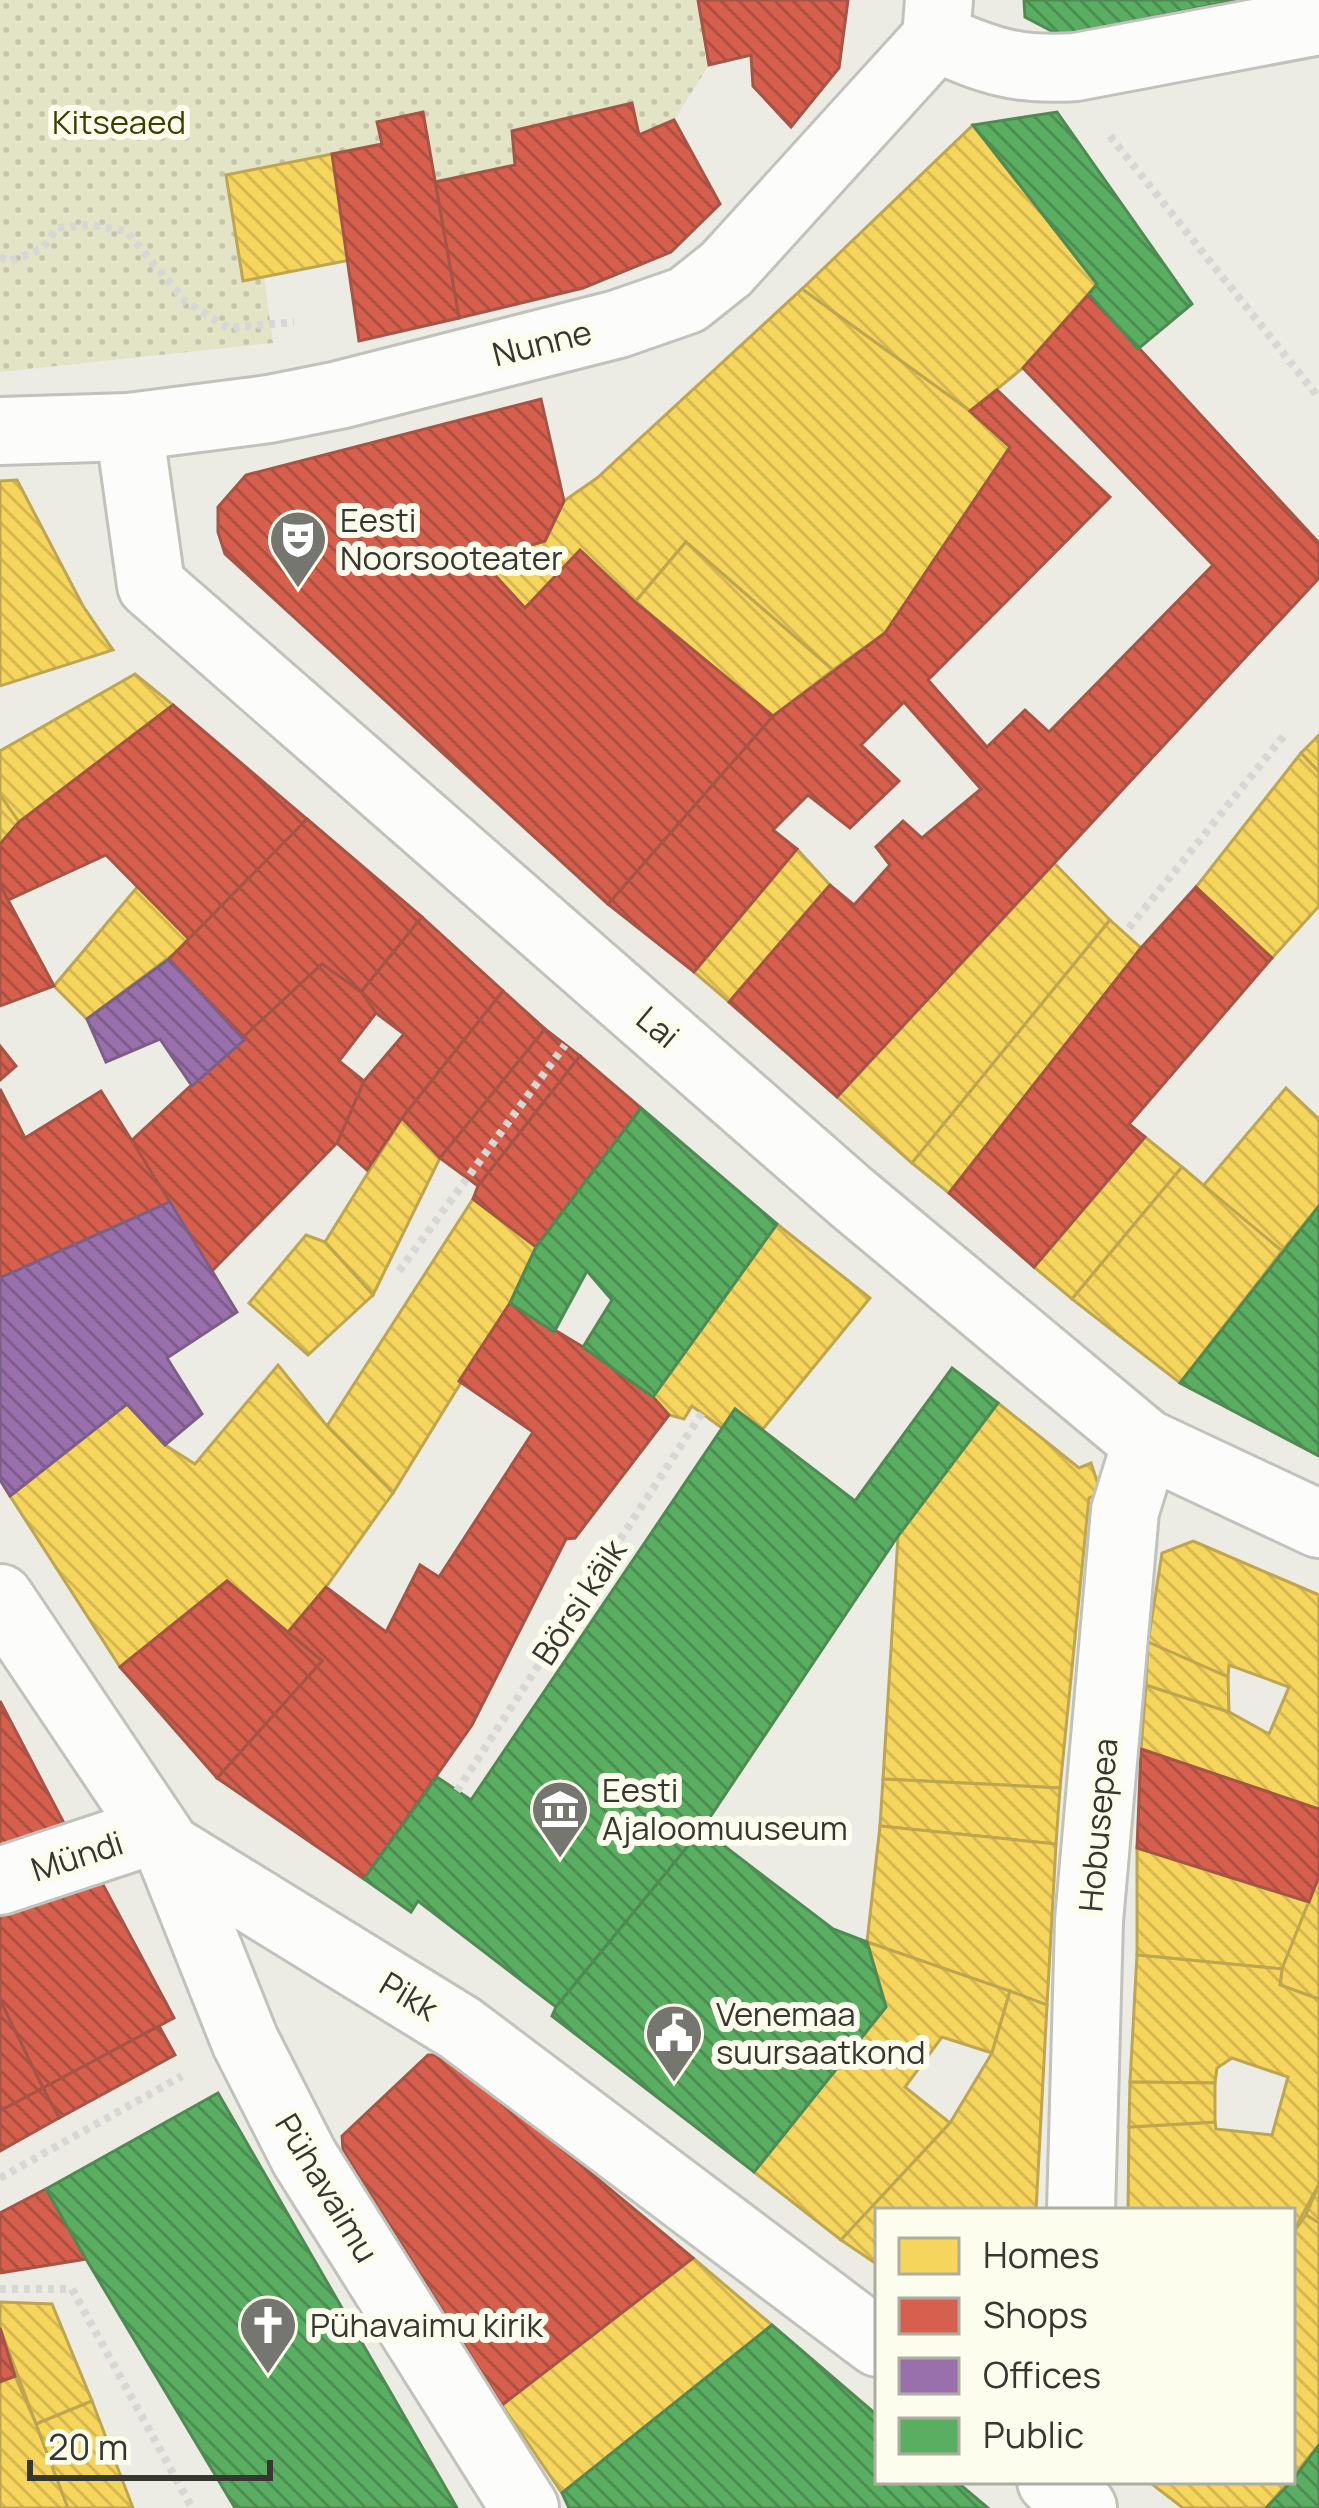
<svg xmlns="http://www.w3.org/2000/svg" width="1319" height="2508" viewBox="0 0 1319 2508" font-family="Manrope,sans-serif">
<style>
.grass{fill:url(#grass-dots)}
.homes{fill:url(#homes-back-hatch);stroke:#bda64f;stroke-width:3}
.shops{fill:url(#shops-back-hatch);stroke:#a65445;stroke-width:3}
.offices{fill:url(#offices-back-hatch);stroke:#7c5f86;stroke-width:3}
.public{fill:url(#public-back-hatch);stroke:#508a53;stroke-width:3}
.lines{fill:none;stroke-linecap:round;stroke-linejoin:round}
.minor-casing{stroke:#c2c2bc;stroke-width:72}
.path{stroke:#d7d7d5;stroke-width:8;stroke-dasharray:6 6;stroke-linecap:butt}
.minor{stroke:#fcfcfb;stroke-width:66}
.labels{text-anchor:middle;stroke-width:12;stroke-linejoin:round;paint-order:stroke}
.park-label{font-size:33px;fill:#3f3e00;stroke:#fcfded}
.street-label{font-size:33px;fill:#373731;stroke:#fcfded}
.poi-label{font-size:33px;fill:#373731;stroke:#fcfded;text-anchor:start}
</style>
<defs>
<pattern id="grass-dots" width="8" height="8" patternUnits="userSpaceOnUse" patternTransform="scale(3)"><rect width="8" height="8" fill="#e3e4c5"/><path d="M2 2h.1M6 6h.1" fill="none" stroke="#c3c4aa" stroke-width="1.8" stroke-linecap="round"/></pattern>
<pattern id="homes-back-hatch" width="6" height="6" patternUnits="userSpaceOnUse" patternTransform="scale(3)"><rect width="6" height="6" fill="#f6d55c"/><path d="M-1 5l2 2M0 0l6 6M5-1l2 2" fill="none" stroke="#d4b750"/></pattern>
<pattern id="shops-back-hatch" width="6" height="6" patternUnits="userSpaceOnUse" patternTransform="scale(3)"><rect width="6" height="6" fill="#d6604d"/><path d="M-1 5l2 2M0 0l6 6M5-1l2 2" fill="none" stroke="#ae5041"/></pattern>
<pattern id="offices-back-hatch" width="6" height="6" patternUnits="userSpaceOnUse" patternTransform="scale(3)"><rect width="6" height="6" fill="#9970ab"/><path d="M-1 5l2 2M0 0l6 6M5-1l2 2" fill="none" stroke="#7e5d8c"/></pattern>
<pattern id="public-back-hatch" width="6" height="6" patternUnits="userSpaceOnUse" patternTransform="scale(3)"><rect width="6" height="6" fill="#5aae61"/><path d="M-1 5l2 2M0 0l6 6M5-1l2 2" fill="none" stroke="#4b8e51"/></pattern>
</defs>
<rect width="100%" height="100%" fill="#ecece4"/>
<path class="grass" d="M 0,0 L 698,0 L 709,65 L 674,120 L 639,135 L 631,103 L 513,131 L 515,165 L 435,182 L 423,113 L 378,122 L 382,144 L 243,280 L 264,277 L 273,343 L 0,372 Z"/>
<g class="homes">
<path d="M 973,125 L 1097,284 L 1023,368 L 970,411 L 802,289 Z"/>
<path d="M 332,154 L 350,260 L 243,281 L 226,175 Z"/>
<path d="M 802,289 L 970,411 L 1010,447 L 885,633 L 833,670 L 686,542 L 635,602 L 580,550 L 525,608 L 481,560 L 545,541 L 564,501 L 597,478 Z"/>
<path d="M 17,480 L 83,606 L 113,650 L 0,686 L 0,481 Z"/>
<path d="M 686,542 L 833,670 L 773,716 L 635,602 Z"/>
<path d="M 135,674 L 173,705 L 19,822 L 0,795 L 0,751 Z"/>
<path d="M 1319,735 L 1319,772 L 1301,753 Z"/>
<path d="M 1301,753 L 1319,772 L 1319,906 L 1272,958 L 1196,887 Z"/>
<path d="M 0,795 L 19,822 L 0,844 Z"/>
<path d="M 797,849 L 830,885 L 729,1002 L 694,972 Z"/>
<path d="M 1053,862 L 1110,920 L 912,1163 L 837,1097 Z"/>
<path d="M 139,885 L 191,941 L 87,1019 L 54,986 Z"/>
<path d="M 1110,920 L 1141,948 L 949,1193 L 912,1163 Z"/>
<path d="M 1286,1088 L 1319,1119 L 1319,1206 L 1282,1251 L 1203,1186 Z"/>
<path d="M 402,1118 L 440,1158 L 373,1295 L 325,1242 Z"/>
<path d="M 1145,1137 L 1182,1167 L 1072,1299 L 1034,1267 Z"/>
<path d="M 1182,1167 L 1282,1251 L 1180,1383 L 1072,1299 Z"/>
<path d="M 473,1199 L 536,1247 L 510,1303 L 393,1493 L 327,1426 Z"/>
<path d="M 777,1224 L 870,1298 L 763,1429 L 735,1409 L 722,1428 L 692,1406 L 684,1419 L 669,1415 L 653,1397 Z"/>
<path d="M 306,1235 L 325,1242 L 373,1295 L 308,1355 L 249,1303 Z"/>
<path d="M 278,1365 L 327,1426 L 393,1493 L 326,1587 L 288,1632 L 227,1581 L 120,1667 L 10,1496 L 127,1404 L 165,1445 L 195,1464 Z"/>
<path d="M 998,1403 L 1079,1468 L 1091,1463 L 1101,1493 L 1089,1498 L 1060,1788 L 883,1779 L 898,1536 Z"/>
<path d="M 1193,1541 L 1319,1595 L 1319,1809 L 1141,1749 L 1146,1685 L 1229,1712 L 1269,1734 L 1289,1687 L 1229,1665 L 1228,1677 L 1148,1642 L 1162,1553 Z"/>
<path d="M 1148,1642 L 1228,1677 L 1229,1712 L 1146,1685 Z"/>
<path d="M 883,1779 L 1060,1788 L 1056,1844 L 880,1826 Z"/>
<path d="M 880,1826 L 1056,1844 L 1047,2005 L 867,1942 Z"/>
<path d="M 1137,1848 L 1309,1902 L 1282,1969 L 1137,1955 Z"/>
<path d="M 1319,1876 L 1319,1999 L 1280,1985 L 1282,1969 Z"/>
<path d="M 867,1942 L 1010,1991 L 992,2053 L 942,2037 L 905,2087 L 950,2123 L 841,2240 L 754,2172 L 886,2007 Z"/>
<path d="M 1137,1955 L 1282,1969 L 1280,1985 L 1319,1999 L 1319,2184 L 1292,2234 L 1292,2211 L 1128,2211 L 1129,2127 L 1215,2122 L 1216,2129 L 1272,2135 L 1288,2077 L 1232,2058 L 1217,2068 L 1215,2083 L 1130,2082 Z"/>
<path d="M 1010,1991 L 1047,2005 L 1036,2211 L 878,2211 L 878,2265 L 841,2240 L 950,2123 L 992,2053 Z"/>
<path d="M 1130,2082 L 1215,2083 L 1215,2122 L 1129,2127 Z"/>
<path d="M 1319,2184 L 1319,2223 L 1306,2215 Z"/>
<path d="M 1306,2215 L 1319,2223 L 1319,2445 L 1292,2477 L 1292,2234 Z"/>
<path d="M 693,2258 L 772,2325 L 562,2493 L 502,2405 Z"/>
<path d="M 0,2302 L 52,2304 L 92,2401 L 36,2424 L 0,2328 Z"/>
<path d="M 15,2376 L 36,2424 L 68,2508 L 0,2508 L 0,2382 Z"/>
<path d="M 92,2401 L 133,2508 L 68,2508 L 36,2424 Z"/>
<path d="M 1148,2481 L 1289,2481 L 1266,2508 L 1183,2508 Z"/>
</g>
<g class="shops">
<path d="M 698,0 L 848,0 L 839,68 L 791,127 L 753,86 L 751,55 L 709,65 Z"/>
<path d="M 632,103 L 639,135 L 674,120 L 720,204 L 671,252 L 583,288 L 459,318 L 435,182 L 515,165 L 512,131 Z"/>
<path d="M 423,112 L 459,318 L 359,341 L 332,154 L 382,144 L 377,122 Z"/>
<path d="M 1089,294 L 1319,543 L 1319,578 L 837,1097 L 729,1002 L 830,885 L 854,905 L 890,865 L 876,847 L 903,821 L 922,838 L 981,789 L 904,702 L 861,745 L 899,781 L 850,828 L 808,795 L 773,830 L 797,849 L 694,972 L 608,904 L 773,716 L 885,633 L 1010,447 L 970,411 L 997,390 L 1110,497 L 928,680 L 987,747 L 1025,710 L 1049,732 L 1213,565 L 1023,368 Z"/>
<path d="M 541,399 L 564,501 L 545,541 L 481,560 L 525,608 L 580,550 L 635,602 L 773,716 L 608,904 L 225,554 L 218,532 L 218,507 L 246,475 Z"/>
<path d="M 173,705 L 307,819 L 191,941 L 106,855 L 8,900 L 0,885 L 0,844 L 19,822 Z"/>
<path d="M 307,819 L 422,917 L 361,992 L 322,964 L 244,1040 L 169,959 Z"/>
<path d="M 0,885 L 54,986 L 0,1006 Z"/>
<path d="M 1196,887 L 1272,958 L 1129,1124 L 1145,1137 L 1034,1267 L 949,1193 L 1141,948 Z"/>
<path d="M 422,917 L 503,991 L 402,1118 L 367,1170 L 337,1143 L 364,1081 L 404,1034 L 376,1013 L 361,992 Z"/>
<path d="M 322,964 L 361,992 L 376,1013 L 339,1061 L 364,1081 L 337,1143 L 212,1271 L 130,1142 Z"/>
<path d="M 503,991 L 545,1029 L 440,1158 L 402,1118 Z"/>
<path d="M 545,1029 L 580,1056 L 478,1186 L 440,1158 Z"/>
<path d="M 0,1046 L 16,1066 L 0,1080 Z"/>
<path d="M 580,1056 L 641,1108 L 536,1247 L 473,1199 L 478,1186 Z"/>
<path d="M 0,1089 L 25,1138 L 101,1091 L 170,1202 L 0,1278 Z"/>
<path d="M 510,1303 L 583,1347 L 653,1397 L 669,1415 L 575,1538 L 566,1539 L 472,1725 L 364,1879 L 217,1778 L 322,1661 L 288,1632 L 326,1587 L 386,1632 L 420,1565 L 439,1577 L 533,1432 L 459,1381 Z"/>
<path d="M 227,1581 L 322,1661 L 217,1778 L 120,1667 Z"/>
<path d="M 0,1701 L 65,1825 L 0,1846 Z"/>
<path d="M 1141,1749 L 1319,1809 L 1319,1876 L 1309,1902 L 1137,1848 Z"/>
<path d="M 101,1881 L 174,2018 L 43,2088 L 0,2000 L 0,1912 Z"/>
<path d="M 0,2000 L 43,2088 L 0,2111 Z"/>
<path d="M 159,2026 L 175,2055 L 59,2118 L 43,2088 Z"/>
<path d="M 428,2055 L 449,2055 L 693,2258 L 502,2405 L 343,2150 L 342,2136 Z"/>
<path d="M 43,2088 L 59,2118 L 0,2151 L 0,2111 Z"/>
<path d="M 46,2189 L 86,2259 L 0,2273 L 0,2213 Z"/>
<path d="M 0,2328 L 15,2376 L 0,2382 Z"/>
</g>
<g class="offices">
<path d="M 169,959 L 244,1040 L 192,1086 L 160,1039 L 106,1062 L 87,1019 Z"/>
<path d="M 170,1202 L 237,1312 L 167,1358 L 202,1414 L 165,1445 L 127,1404 L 10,1496 L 0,1480 L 0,1278 Z"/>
</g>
<g class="public">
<path d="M 1024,0 L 1236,0 L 1061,36 L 1025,17 Z"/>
<path d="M 1057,112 L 1192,304 L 1138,349 L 1089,294 L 1097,284 L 973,125 Z"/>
<path d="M 641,1108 L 777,1224 L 653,1397 L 583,1347 L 612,1300 L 587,1271 L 554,1332 L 510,1303 L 536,1247 Z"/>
<path d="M 1319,1206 L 1319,1456 L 1180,1383 Z"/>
<path d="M 952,1368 L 998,1403 L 898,1536 L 702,1829 L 556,2007 L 418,1901 L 411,1912 L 364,1879 L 437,1777 L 471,1800 L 735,1409 L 855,1501 Z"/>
<path d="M 702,1829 L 833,1929 L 867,1942 L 886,2007 L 754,2172 L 552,2016 L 556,2007 Z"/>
<path d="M 218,2093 L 448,2492 L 457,2508 L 235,2508 L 86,2259 L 46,2189 Z"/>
<path d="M 772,2325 L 878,2416 L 878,2481 L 956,2481 L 988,2508 L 569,2508 L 562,2493 Z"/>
<path d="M 1319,2445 L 1319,2508 L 1266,2508 L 1292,2481 Z"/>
</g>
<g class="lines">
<g class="minor-casing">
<g id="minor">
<path d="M 936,38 C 990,61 1016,71 1076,67 L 1319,21"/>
<path d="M 129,427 L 151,585 L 851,1197 L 1146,1443 L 1319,1524"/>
<path d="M 0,431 L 129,427 L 269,409 L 339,395 L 618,324 L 687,300 L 726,269 L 936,38 L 939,0"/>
<path d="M 0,1598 L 168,1848 L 460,2028 L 878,2343"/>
<path d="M 168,1848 L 245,2041 L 304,2157 L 525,2508"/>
<path d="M 0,1881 L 154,1830"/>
<path d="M 1081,2211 L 1089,1921 L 1125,1511 L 1146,1443"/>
<path d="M 1051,2481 L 1083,2508"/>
</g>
</g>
<g class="path">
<path d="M 1110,136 L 1319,398"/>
<path d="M 0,257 L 10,261 L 42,249 L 57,228 L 90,225 L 126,231 L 185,301 L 228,328 L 294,322"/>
<path d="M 1129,928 L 1286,733"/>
<path d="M 399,1271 L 565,1045"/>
<path d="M 457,1791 L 702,1413"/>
<path d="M 0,2178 L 182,2076"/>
<path d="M 0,2289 L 72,2289 L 192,2508"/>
</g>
<use href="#minor" class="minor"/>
</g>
<defs>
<g id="theatre-pin" transform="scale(3)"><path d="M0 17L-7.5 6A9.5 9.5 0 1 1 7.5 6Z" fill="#767670" stroke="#fcfded"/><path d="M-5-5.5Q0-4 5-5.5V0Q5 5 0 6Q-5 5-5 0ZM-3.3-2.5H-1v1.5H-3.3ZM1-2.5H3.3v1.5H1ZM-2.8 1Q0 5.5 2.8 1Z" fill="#fff"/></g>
<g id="museum-pin" transform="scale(3)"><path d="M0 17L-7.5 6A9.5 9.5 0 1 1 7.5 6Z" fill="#767670" stroke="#fcfded"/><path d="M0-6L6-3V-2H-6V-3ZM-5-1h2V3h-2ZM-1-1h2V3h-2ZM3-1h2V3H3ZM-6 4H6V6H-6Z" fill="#fff"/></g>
<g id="civic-pin" transform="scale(3)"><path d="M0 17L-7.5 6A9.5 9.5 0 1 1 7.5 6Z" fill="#767670" stroke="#fcfded"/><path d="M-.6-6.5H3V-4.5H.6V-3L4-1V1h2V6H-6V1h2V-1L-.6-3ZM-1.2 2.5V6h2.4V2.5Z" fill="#fff"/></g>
<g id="church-pin" transform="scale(3)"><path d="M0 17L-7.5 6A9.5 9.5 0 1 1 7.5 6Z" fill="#767670" stroke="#fcfded"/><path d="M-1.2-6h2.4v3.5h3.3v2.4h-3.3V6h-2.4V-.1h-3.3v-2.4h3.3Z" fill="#fff"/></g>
</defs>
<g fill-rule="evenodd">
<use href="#theatre-pin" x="298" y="539"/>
<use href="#museum-pin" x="560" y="1809"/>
<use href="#civic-pin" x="674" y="2033"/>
<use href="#church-pin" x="268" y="2325"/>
</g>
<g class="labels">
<g class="park-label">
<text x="119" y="134">Kitseaed</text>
</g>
<g class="street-label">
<text transform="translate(542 343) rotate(-14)" y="12">Nunne</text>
<text transform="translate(658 1027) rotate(40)" y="12">Lai</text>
<text transform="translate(579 1602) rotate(-57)" y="12">Börsi käik</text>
<text transform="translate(1098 1825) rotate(-85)" y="12">Hobusepea</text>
<text transform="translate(77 1856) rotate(-18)" y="12">Mündi</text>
<text transform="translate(409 1996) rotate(31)" y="12">Pikk</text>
<text transform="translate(327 2188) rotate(59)" y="12">Pühavaimu</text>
</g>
<g class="poi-label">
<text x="340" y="532">Eesti<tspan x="340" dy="38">Noorsooteater</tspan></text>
<text x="602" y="1802">Eesti<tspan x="602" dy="38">Ajaloomuuseum</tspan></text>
<text x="716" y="2026">Venemaa<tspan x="716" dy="38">suursaatkond</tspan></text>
<text x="310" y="2337">Pühavaimu kirik</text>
</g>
</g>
<rect x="875" y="2208" width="420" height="276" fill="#fcfded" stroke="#adaea2" stroke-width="3"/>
<rect x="899" y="2238" width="60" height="36" fill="#f6d55c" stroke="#adaea2" stroke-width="3"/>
<text x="983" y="2268" font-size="36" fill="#373731">Homes</text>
<rect x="899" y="2298" width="60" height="36" fill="#d6604d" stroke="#adaea2" stroke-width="3"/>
<text x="983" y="2328" font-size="36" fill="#373731">Shops</text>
<rect x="899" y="2358" width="60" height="36" fill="#9970ab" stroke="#adaea2" stroke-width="3"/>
<text x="983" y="2388" font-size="36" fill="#373731">Offices</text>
<rect x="899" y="2418" width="60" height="36" fill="#5aae61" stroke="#adaea2" stroke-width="3"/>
<text x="983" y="2448" font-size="36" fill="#373731">Public</text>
<path d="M30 2460v18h240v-18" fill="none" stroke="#373731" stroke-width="6"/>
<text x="48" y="2460" font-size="36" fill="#373731" stroke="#fcfded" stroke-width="9" paint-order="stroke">20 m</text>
</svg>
